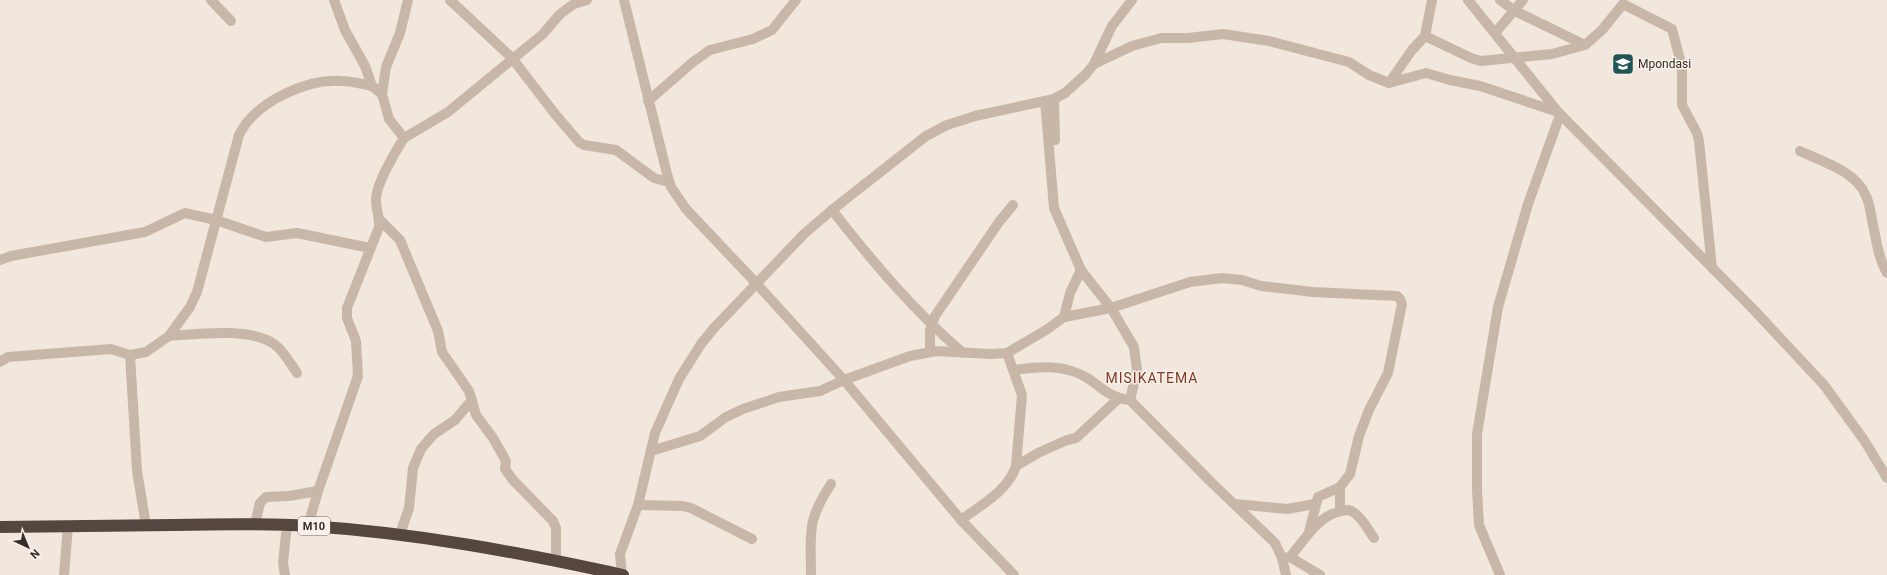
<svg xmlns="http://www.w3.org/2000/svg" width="1887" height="575" viewBox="0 0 1887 575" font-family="Roboto,sans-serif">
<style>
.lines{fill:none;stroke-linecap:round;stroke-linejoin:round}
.minor{stroke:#c8b7a9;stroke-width:10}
.highway{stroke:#564640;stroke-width:12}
.labels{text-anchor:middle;stroke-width:3;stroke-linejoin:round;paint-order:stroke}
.shield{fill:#f9f1e9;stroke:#706763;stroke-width:1}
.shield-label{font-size:11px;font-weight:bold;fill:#362c29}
.poi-label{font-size:12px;fill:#362c29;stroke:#f9f1e9;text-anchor:start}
.quarter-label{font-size:14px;letter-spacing:1px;fill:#813926;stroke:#f9f1e9}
</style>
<rect width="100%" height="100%" fill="#f1e7dd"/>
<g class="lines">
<g class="minor">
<path d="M 211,0 L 231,21"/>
<path d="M 450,0 L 512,58 L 555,114 L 579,142 L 584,145 L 616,150 L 654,178 L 669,182"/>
<path d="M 624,0 L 667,174 L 671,187 L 686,209 L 756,283 L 844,380 L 961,520 L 1014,575"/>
<path d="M 1468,0 L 1558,112 L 1754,310 L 1824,385 L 1864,440 L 1887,478"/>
<path d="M 1500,0 L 1515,11 L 1585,45"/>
<path d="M 1495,33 L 1523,0"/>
<path d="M 1425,36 L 1471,58 L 1481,61 L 1552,54 L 1585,45 L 1602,30 L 1623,4 L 1672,29 L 1682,67 L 1682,105 L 1697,133 L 1699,141 L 1712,268"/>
<path d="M 1094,64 L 1132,46 L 1161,38 L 1188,38 L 1223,34 L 1269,41 L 1349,62 L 1369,75 L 1389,83 L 1426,73 L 1450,80 L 1480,86 L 1558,112"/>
<path d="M 1389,83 L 1412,50 L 1425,36 L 1432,0"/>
<path d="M 382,94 L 386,67 L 400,33 L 408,0"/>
<path d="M 1054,99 L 1055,140"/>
<path d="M 648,101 L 693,62 L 710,50 L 753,39 L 772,30 L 796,0"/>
<path d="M 1045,101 L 1054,208 L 1081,270 L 1111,308 L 1134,347 L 1137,370 L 1130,400"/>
<path d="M 404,138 L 448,112 L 543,34 L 560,14 L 574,4 L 587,0"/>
<path d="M 1800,151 C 1823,162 1856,171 1866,196 C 1871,206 1871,219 1874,229 C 1877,245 1879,259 1887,273"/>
<path d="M 832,210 C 872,261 913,310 963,353"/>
<path d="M 380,220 L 400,240 L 438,331 L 442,352 L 469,391 L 476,415 L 493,438 L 506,461 L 505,469 L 513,480 L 553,521 L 556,528 L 556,560"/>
<path d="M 0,260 L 11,256 L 145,232 L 185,213 L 216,220 L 266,237 L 297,233 L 370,248"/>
<path d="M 1064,317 L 1070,293 L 1081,270"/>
<path d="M 169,336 C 197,334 250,327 274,344 C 284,351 290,363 297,373"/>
<path d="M 930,352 L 930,330 L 935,316 L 999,222 L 1013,205"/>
<path d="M 130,355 L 137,471 L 146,525"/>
<path d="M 0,362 L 8,357 L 111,349 L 130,355 L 146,352 L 169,336 L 190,307 L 197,292 L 239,135 C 255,102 306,79 341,81 C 352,81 362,84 372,86"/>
<path d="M 1014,370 C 1039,366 1066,364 1089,379 C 1103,389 1111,398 1130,400 L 1212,483 L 1275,543 L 1282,558 L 1286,575"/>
<path d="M 651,451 L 700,436 L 726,417 L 743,409 L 779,397 L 820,391 L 844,380 L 910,356 L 936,351 L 991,354 L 1007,353 L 1046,330 L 1064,317 L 1111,308 L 1190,282 L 1222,278 L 1242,280 L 1261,286 L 1313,292 L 1397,296 L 1400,299 L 1402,304 L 1388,373 L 1369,410 L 1359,436 L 1350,474 L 1340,487 L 1340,511"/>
<path d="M 1016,466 L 1038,453 L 1067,440 L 1076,438 L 1118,399"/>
<path d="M 1235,504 L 1287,509 L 1315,504"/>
<path d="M 638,505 L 683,506 L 691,508 L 752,539"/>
<path d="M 961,520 C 981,505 1008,491 1016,466 L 1022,395 L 1007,353"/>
<path d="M 255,524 L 260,503 L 266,497 L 289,496 L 318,491"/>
<path d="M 308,526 L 318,491 L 358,376 L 356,341 L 347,318 L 347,308 L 379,227 C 380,218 376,210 376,200 C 376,184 395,152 404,138 L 389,119 L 382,94 L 372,86 L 365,66 L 345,30 L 334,0"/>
<path d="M 1309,532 L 1318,497 L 1340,487"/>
<path d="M 400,534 L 409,508 L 413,468 L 421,449 L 434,434 L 455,420 L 472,400"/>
<path d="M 1290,557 C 1306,539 1316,517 1341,511 C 1346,510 1349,509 1353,512 C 1362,517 1368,530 1374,538"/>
<path d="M 1284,558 L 1290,557 L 1320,575"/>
<path d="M 64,575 L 68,526"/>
<path d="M 285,575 L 283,563 L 287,525"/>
<path d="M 622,575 L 620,554 L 638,505 L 655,433 L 679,379 L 701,344 L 714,328 L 804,234 L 832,210 L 926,136 L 947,125 L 975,116 L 1054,99 L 1065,93 L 1086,74 L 1094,64 L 1112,26 L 1132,0"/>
<path d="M 811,575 C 811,532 806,522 831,484"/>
<path d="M 1500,575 L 1479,525 L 1477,490 L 1477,434 L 1498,307 L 1528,204 L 1560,115"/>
</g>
<path class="highway" d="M 0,527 C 58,526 116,526 173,525 C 219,524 264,523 309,526 C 417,533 517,552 623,575"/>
</g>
<defs>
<g id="school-square" transform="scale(1.15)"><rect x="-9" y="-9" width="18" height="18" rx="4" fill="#205455" stroke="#f9f1e9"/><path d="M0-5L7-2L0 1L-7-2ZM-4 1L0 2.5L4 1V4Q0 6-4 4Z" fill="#fff"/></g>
</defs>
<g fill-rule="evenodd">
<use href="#school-square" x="1623" y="64"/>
</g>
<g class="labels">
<rect class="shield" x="298" y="517" width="32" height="18" rx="3"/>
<g class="shield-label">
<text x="314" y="530">M10</text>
</g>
<g class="poi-label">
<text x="1638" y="68">Mpondasi</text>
</g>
<g class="quarter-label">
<text x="1152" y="383">MISIKATEMA</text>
</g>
</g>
<g transform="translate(28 547) rotate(136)" stroke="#f9f1e9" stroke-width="3" paint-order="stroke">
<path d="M0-3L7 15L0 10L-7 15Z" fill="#362c29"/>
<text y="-6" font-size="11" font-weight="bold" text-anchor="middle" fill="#362c29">N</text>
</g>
</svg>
